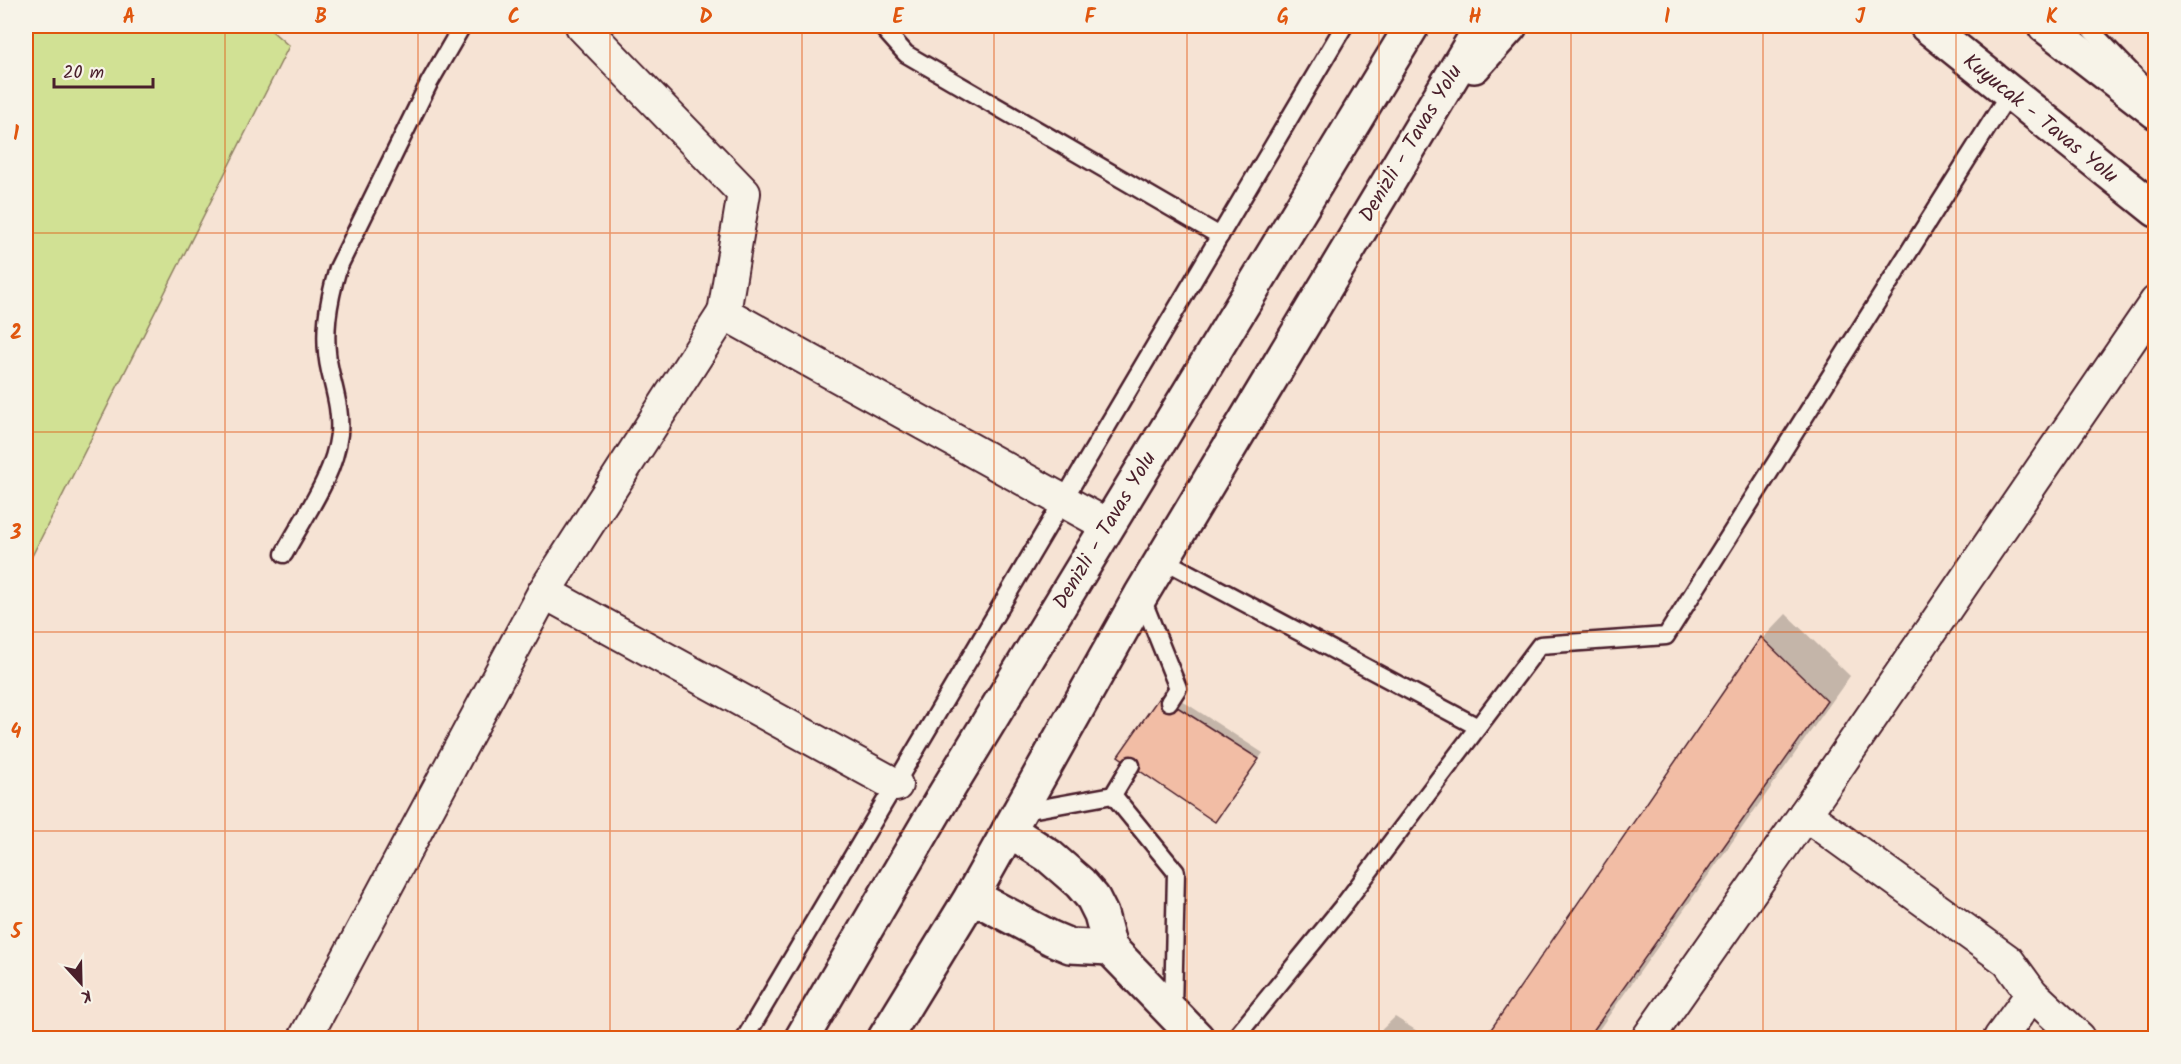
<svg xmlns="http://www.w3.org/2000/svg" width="2181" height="1064" viewBox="0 0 2181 1064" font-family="Kalam,sans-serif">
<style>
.green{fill:#d1e194;stroke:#8e8060;stroke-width:1.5}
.shadow{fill:#0003}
.building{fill:#f2bda5;stroke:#4a1f2b;stroke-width:1.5}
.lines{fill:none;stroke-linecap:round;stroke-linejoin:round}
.service-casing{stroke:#4a1f2b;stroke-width:21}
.minor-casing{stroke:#4a1f2b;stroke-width:36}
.tertiary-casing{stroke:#4a1f2b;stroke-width:38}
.trunk-casing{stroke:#4a1f2b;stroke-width:38}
.service{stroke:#f7f3e8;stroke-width:16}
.minor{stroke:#f7f3e8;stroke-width:32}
.tertiary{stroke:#f7f3e8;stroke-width:33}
.trunk{stroke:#f7f3e8;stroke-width:33}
.grid{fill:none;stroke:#e0560e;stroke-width:1.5;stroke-opacity:0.55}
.labels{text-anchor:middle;stroke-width:4.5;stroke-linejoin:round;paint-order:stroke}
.street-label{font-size:21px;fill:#4a1f2b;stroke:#f7f3e8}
.neatline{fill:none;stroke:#e0560e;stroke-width:2}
.grid-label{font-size:20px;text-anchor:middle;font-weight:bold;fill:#e0560e}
</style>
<rect width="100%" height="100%" fill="#f6e3d4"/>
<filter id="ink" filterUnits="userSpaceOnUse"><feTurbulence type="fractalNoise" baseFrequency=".0167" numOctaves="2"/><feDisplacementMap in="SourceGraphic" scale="12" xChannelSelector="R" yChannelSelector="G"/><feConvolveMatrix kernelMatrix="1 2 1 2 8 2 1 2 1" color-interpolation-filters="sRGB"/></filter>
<g filter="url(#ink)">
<path class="green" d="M 26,26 L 266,26 L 289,46 L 26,568 Z"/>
<g class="shadow">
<path d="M 1786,614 L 1850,676 L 1593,1038 L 1487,1038 L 1763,638 Z"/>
<path d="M 1167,691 L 1263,753 L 1215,820 L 1161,697 Z"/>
<path d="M 1395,1017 L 1428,1038 L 1373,1038 Z"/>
</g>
<g class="building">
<path d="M 1761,637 L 1827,701 L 1588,1038 L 1485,1038 Z"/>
<path d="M 1160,696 L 1259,759 L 1215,822 L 1118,756 Z"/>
</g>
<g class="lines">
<g class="service-casing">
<g id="service">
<path d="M 881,26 L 906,54 L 1220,236"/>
<path d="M 2087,26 L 2145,86"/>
<path d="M 284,554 C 304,516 334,477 339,434 C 341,411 335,393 330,371 C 322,336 328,302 338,268 L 429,83 L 462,26"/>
<path d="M 1162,559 L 1478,727"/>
<path d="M 1141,596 L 1178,688 L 1169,702"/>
<path d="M 1113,795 L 1176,872 L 1173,1011"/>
<path d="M 1019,812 L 1113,795 L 1131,765"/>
<path d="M 745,1038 L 1344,26"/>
<path d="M 1235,1038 L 1343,906 L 1540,645 L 1666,636 L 2010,92"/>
</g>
</g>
<g class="minor-casing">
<g id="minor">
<path d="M 582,26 L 744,193 L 724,313 L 1107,525"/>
<path d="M 544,592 L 896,785"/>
<path d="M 1805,814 L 2008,961 L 2032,994 L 2079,1038"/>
<path d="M 305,1038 L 544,592 L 724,313"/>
<path d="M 1648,1038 L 1805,814 L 2156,302"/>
<path d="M 2000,1038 L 2032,994"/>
</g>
</g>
<g class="tertiary-casing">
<g id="tertiary">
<path d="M 1009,830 L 1049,856 L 1080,883 L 1093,898 L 1101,914 L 1110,948 L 1197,1038"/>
<path d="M 972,896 L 1051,938 L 1070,946 L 1110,948"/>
</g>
</g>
<g class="trunk-casing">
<g id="trunk">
<path d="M 1927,26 L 2156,210"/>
<path d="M 2045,26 L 2156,112"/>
<path d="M 1474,66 L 1510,26"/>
<path d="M 802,1038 L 942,799 L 1412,26"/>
<path d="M 885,1038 L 972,896 L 1141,595 L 1482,26"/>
</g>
</g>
<use href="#service" class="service"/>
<use href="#minor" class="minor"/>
<use href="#tertiary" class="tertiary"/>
<use href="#trunk" class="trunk"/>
</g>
</g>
<path class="grid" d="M 225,26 L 225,1038M 418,26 L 418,1038M 610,26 L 610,1038M 802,26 L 802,1038M 994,26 L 994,1038M 1187,26 L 1187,1038M 1379,26 L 1379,1038M 1571,26 L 1571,1038M 1763,26 L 1763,1038M 1956,26 L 1956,1038M 26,233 L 2156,233M 26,432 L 2156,432M 26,632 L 2156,632M 26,831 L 2156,831"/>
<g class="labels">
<g class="street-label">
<text transform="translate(2041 118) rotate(39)" y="7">Kuyucak - Tavas Yolu</text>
<text transform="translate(1410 143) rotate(-59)" y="7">Denizli - Tavas Yolu</text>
<text transform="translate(1104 530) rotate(-59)" y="7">Denizli - Tavas Yolu</text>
</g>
</g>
<rect width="2181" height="1064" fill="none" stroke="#f7f3e8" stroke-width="66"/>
<g transform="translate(81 983) rotate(158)" stroke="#f7f3e8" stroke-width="4.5" paint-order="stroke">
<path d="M0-4.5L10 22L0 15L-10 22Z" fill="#4a1f2b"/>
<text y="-9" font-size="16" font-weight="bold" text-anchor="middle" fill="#4a1f2b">K</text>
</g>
<path d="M54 78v9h99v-9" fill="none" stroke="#4a1f2b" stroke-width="3"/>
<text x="63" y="78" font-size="18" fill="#4a1f2b" stroke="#f7f3e8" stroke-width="4.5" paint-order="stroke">20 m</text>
<rect x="33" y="33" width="2115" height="998" class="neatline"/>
<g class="grid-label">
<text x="129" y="23">A</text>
<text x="321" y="23">B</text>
<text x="514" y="23">C</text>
<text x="706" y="23">D</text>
<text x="898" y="23">E</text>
<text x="1090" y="23">F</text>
<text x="1283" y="23">G</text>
<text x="1475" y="23">H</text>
<text x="1667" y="23">I</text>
<text x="1860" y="23">J</text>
<text x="2052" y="23">K</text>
<text x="16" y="140">1</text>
<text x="16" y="339">2</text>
<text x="16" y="539">3</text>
<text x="16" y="738">4</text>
<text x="16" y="938">5</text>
</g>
</svg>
